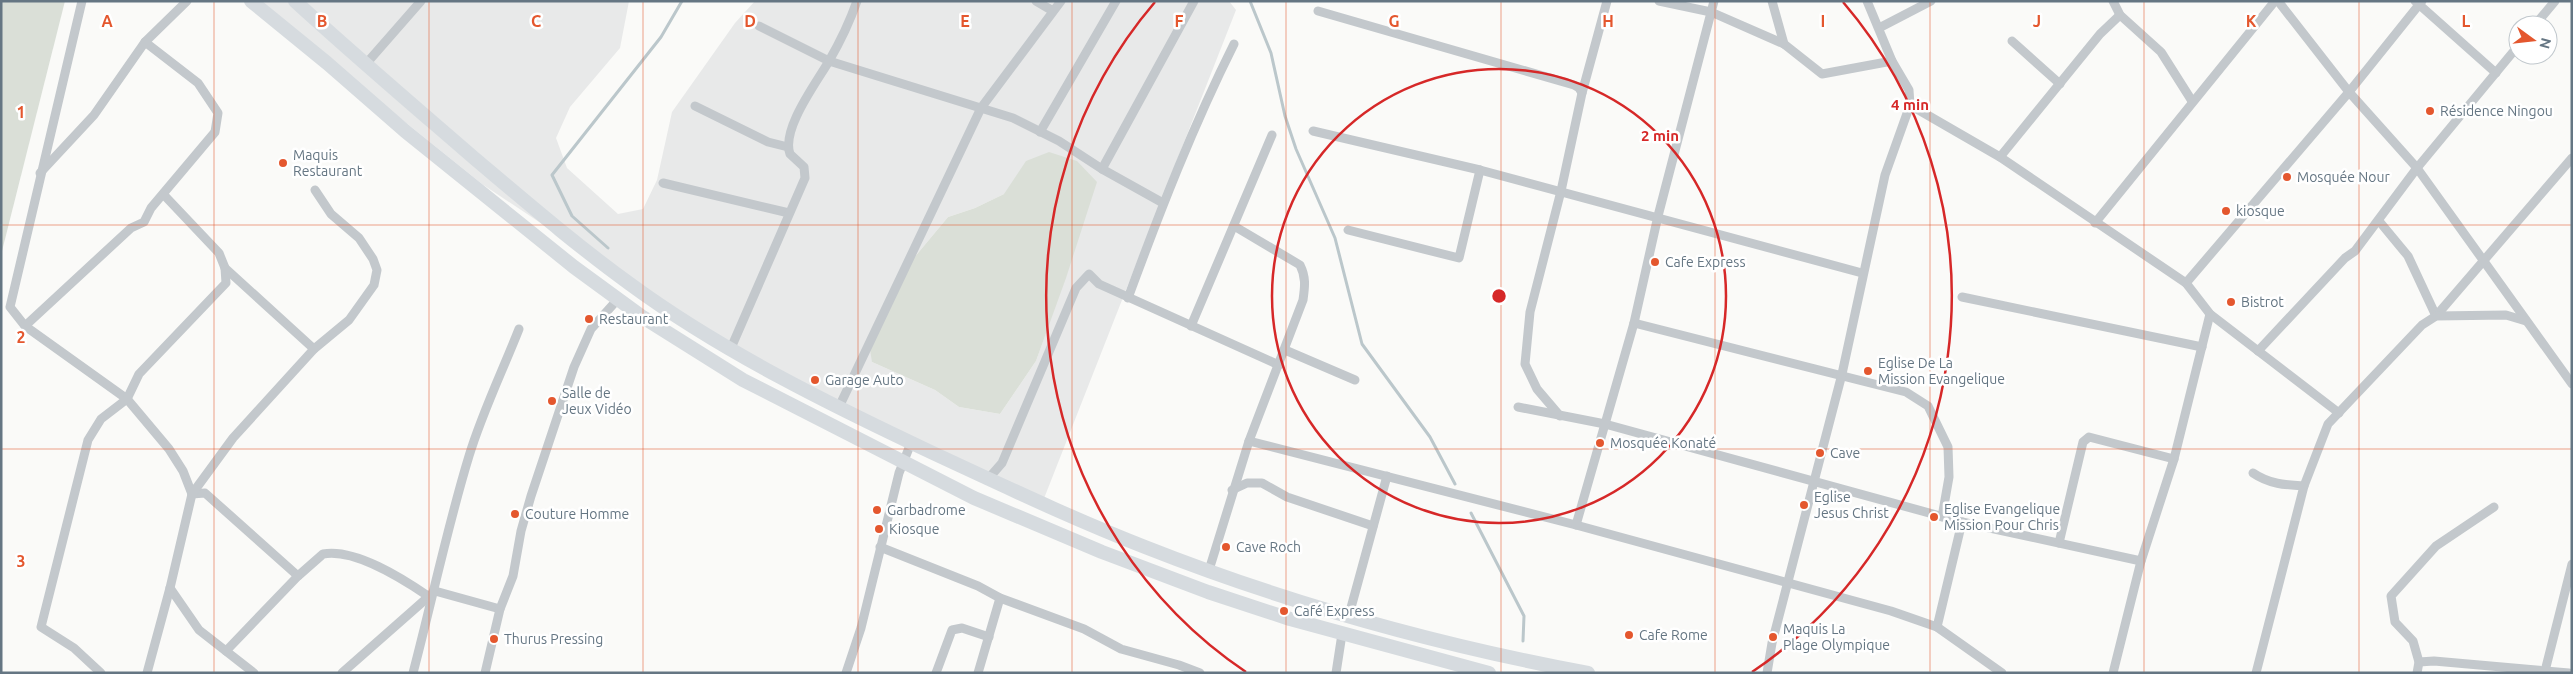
<svg xmlns="http://www.w3.org/2000/svg" width="2573" height="674" viewBox="0 0 2573 674" font-family="Ubuntu,sans-serif">
<style>
.built{fill:#e8e9e9;fill-rule:evenodd}
.green{fill:#dadfd7}
.lines{fill:none;stroke-linecap:round;stroke-linejoin:round}
.stream{stroke:#bbc7cb;stroke-width:3}
.street{stroke:#c3c8cc;stroke-width:9}
.primary{stroke:#d6dbdf;stroke-width:14}
.grid{fill:none;stroke:#e4572e;stroke-width:1;stroke-opacity:0.55}
.ring{fill:none;stroke:#d62828;stroke-width:2.5}
.poi-dot{fill:#e4572e;stroke:#fff;stroke-width:2}
.labels{text-anchor:middle;stroke-width:5;stroke-linejoin:round;paint-order:stroke}
.poi-label{font-size:14px;fill:#657683;stroke:#fff;text-anchor:start}
.grid-label{font-size:16px;text-anchor:middle;font-weight:bold;fill:#e4572e;stroke:#fff;stroke-width:5;stroke-linejoin:round;paint-order:stroke}
.centre{fill:#d62828;stroke:#fff;stroke-width:2.5}
.ring-label{font-size:15px;text-anchor:middle;font-weight:bold;fill:#d62828;stroke:#fff;stroke-width:5;stroke-linejoin:round;paint-order:stroke}
</style>
<rect width="100%" height="100%" fill="#fafaf8"/>
<path class="built" d="M 255,1 L 629,1 L 620,48 L 570,107 L 556,138 L 567,168 L 618,214 L 643,209 L 657,180 L 672,112 L 735,23 L 755,1 L 1229,1 L 1236,10 L 1043,501 L 816,394 L 635,286 L 482,184 ZM 1004,194 L 1049,324 L 1036,361 L 1000,414 L 959,407 L 935,390 L 872,362 L 913,259 L 948,217 L 975,208 Z"/>
<g class="green">
<path d="M 1,1 L 65,1 L 1,255 Z"/>
<path d="M 1049,152 L 1077,161 L 1097,182 L 1066,278 L 1036,361 L 1000,414 L 959,407 L 935,390 L 872,362 L 869,343 L 913,259 L 948,217 L 975,208 L 1004,194 L 1026,161 Z"/>
</g>
<g class="lines">
<g class="stream">
<path d="M 1250,1 L 1271,53 L 1285,116 L 1296,149 L 1335,238 L 1362,344 L 1430,437 L 1455,484"/>
<path d="M 608,248 L 572,216 L 552,175 L 661,37 L 682,1"/>
<path d="M 1471,513 L 1524,616 L 1523,641"/>
</g>
<g class="street">
<path d="M 82,1 L 10,307 L 25,326 L 127,399 L 169,449 L 183,471 L 192,494"/>
<path d="M 1036,1 L 1053,11"/>
<path d="M 1659,1 L 1711,12 L 1784,44 L 1822,74 L 1892,61"/>
<path d="M 1772,1 L 1784,44"/>
<path d="M 2113,1 L 2120,15 L 2161,52 L 2192,101"/>
<path d="M 2278,1 L 2349,92 L 2417,168 L 2572,384"/>
<path d="M 2415,1 L 2496,73"/>
<path d="M 1318,11 L 1574,85 L 1579,88 L 1582,93"/>
<path d="M 2535,25 L 2555,1"/>
<path d="M 759,26 L 829,61 L 1013,118 L 1059,141 L 1102,169 L 1163,203"/>
<path d="M 1879,28 L 1931,1"/>
<path d="M 2012,41 L 2060,84"/>
<path d="M 365,65 L 421,1"/>
<path d="M 1910,105 L 2000,157 L 2186,283 L 2210,314 L 2339,413"/>
<path d="M 695,106 L 768,142 L 788,147"/>
<path d="M 1313,131 L 1480,170 L 1862,273"/>
<path d="M 1040,132 L 1116,1"/>
<path d="M 2000,157 L 2100,34 L 2120,15"/>
<path d="M 1102,169 L 1194,1"/>
<path d="M 40,173 L 94,115 L 145,42 L 187,1"/>
<path d="M 663,183 L 789,213"/>
<path d="M 164,195 L 219,253 L 225,268 L 314,349"/>
<path d="M 2379,221 L 2408,256 L 2436,316 L 2572,158"/>
<path d="M 2095,223 L 2275,1"/>
<path d="M 1348,230 L 1459,258 L 1480,170"/>
<path d="M 2186,283 L 2349,92 L 2422,1"/>
<path d="M 1962,297 L 2202,347"/>
<path d="M 1128,298 C 1160,211 1193,126 1234,44"/>
<path d="M 1634,323 L 1906,392 L 1928,406 L 1948,447 L 1949,477 L 1942,517"/>
<path d="M 25,326 L 131,228 L 144,222 L 151,208 L 215,132 L 218,113 L 198,83 L 145,42"/>
<path d="M 1191,326 L 1272,135"/>
<path d="M 731,348 L 805,178 L 804,167 L 790,154 C 781,129 817,82 829,61 C 840,42 850,21 857,1"/>
<path d="M 1285,350 L 1355,380"/>
<path d="M 2258,351 L 2345,258 L 2355,251 L 2417,168 L 2518,46"/>
<path d="M 839,407 L 981,108 L 1061,1"/>
<path d="M 1518,407 L 1605,424 L 1962,522 L 2141,561"/>
<path d="M 1560,416 L 1537,389 L 1525,364 L 1530,312 L 1561,191 L 1582,93 L 1607,1"/>
<path d="M 1249,441 L 1576,525 L 1891,611 L 1937,627 L 2002,673"/>
<path d="M 2253,473 C 2269,484 2285,485 2304,486"/>
<path d="M 988,479 L 1002,463 L 1076,288 L 1089,274 L 1099,284 L 1279,365"/>
<path d="M 1232,490 L 1247,483 L 1262,483 L 1287,497 L 1373,526"/>
<path d="M 192,494 L 205,493 L 298,576"/>
<path d="M 1576,525 L 1634,323 L 1658,216 L 1714,1"/>
<path d="M 2059,543 L 2083,442 L 2089,437 L 2174,459"/>
<path d="M 880,547 L 978,586 L 1000,598 L 1084,629 L 1121,649 L 1179,665 L 1200,673"/>
<path d="M 1209,570 L 1249,441 L 1303,300 C 1305,286 1306,277 1300,265 L 1234,226"/>
<path d="M 170,588 L 199,630 L 254,673"/>
<path d="M 1349,615 L 1387,476"/>
<path d="M 1937,627 L 1962,522"/>
<path d="M 226,651 L 298,576 L 323,554 C 355,548 403,579 428,596"/>
<path d="M 2419,662 L 2434,661 L 2569,673"/>
<path d="M 2545,671 L 2572,564"/>
<path d="M 101,673 L 74,648 L 41,627 L 88,440 L 101,419 L 127,399 L 139,374 L 226,283 L 225,268"/>
<path d="M 147,673 L 170,588 L 192,494 L 233,438 L 314,349 L 349,320 L 374,285 L 377,270 L 373,259 L 359,238 L 331,214 L 315,190"/>
<path d="M 342,673 L 435,591 L 500,609"/>
<path d="M 413,673 C 432,601 447,528 469,456 C 482,413 502,372 519,329"/>
<path d="M 485,673 L 500,609 L 513,576 L 521,531 L 531,496 L 574,367 L 591,329 L 618,299"/>
<path d="M 846,673 L 861,628 L 899,473 L 911,443"/>
<path d="M 936,673 L 952,630 L 962,628 L 989,637"/>
<path d="M 978,673 L 1000,598"/>
<path d="M 1336,673 L 1342,634"/>
<path d="M 1767,673 L 1772,643 L 1842,374 L 1885,175 L 1910,105 L 1909,90 L 1892,61 L 1867,1"/>
<path d="M 2113,673 L 2141,561 L 2174,459 L 2210,314"/>
<path d="M 2256,673 L 2304,486 L 2328,424 L 2422,325 L 2436,316 L 2506,315 L 2526,321"/>
<path d="M 2417,673 L 2419,662 L 2413,641 L 2395,622 L 2391,596 L 2436,546 L 2494,507"/>
</g>
<g class="primary">
<path d="M 251,1 L 327,63 L 405,131 L 574,267 L 641,316 L 743,380 L 974,498 L 1102,552 L 1208,592 L 1290,619 L 1489,673"/>
<path d="M 295,1 C 354,55 414,106 474,158 C 525,201 576,245 630,284 C 721,351 833,406 935,454 C 1004,486 1073,519 1145,547 C 1287,603 1438,645 1588,673"/>
</g>
</g>
<path class="grid" d="M 214,1 L 214,673M 429,1 L 429,673M 643,1 L 643,673M 858,1 L 858,673M 1072,1 L 1072,673M 1286,1 L 1286,673M 1501,1 L 1501,673M 1715,1 L 1715,673M 1930,1 L 1930,673M 2144,1 L 2144,673M 2359,1 L 2359,673M 1,225 L 2572,225M 1,449 L 2572,449"/>
<g class="ring">
<circle cx="1499" cy="296" r="227"/>
<path d="M1246 672A453 453 0 0 1 1155 2M1843 2A453 453 0 0 1 1752 672"/>
</g>
<g class="poi-dot">
<circle cx="2430" cy="111" r="5"/>
<circle cx="283" cy="163" r="5"/>
<circle cx="2287" cy="177" r="5"/>
<circle cx="2226" cy="211" r="5"/>
<circle cx="1655" cy="262" r="5"/>
<circle cx="2231" cy="302" r="5"/>
<circle cx="589" cy="319" r="5"/>
<circle cx="1868" cy="371" r="5"/>
<circle cx="815" cy="380" r="5"/>
<circle cx="552" cy="401" r="5"/>
<circle cx="1600" cy="443" r="5"/>
<circle cx="1820" cy="453" r="5"/>
<circle cx="1804" cy="505" r="5"/>
<circle cx="877" cy="510" r="5"/>
<circle cx="515" cy="514" r="5"/>
<circle cx="1934" cy="517" r="5"/>
<circle cx="879" cy="529" r="5"/>
<circle cx="1226" cy="547" r="5"/>
<circle cx="1284" cy="611" r="5"/>
<circle cx="1629" cy="635" r="5"/>
<circle cx="1773" cy="637" r="5"/>
<circle cx="494" cy="639" r="5"/>
</g>
<g class="labels">
<g class="poi-label">
<text x="2440" y="116">Résidence Ningou</text>
<text x="293" y="160">Maquis<tspan x="293" dy="16">Restaurant</tspan></text>
<text x="2297" y="182">Mosquée Nour</text>
<text x="2236" y="216">kiosque</text>
<text x="1665" y="267">Cafe Express</text>
<text x="2241" y="307">Bistrot</text>
<text x="599" y="324">Restaurant</text>
<text x="1878" y="368">Eglise De La<tspan x="1878" dy="16">Mission Evangelique</tspan></text>
<text x="825" y="385">Garage Auto</text>
<text x="562" y="398">Salle de<tspan x="562" dy="16">Jeux Vidéo</tspan></text>
<text x="1610" y="448">Mosquée Konaté</text>
<text x="1830" y="458">Cave</text>
<text x="1814" y="502">Eglise<tspan x="1814" dy="16">Jesus Christ</tspan></text>
<text x="1944" y="514">Eglise Evangelique<tspan x="1944" dy="16">Mission Pour Chris</tspan></text>
<text x="887" y="515">Garbadrome</text>
<text x="525" y="519">Couture Homme</text>
<text x="889" y="534">Kiosque</text>
<text x="1236" y="552">Cave Roch</text>
<text x="1294" y="616">Café Express</text>
<text x="1783" y="634">Maquis La<tspan x="1783" dy="16">Plage Olympique</tspan></text>
<text x="1639" y="640">Cafe Rome</text>
<text x="504" y="644">Thurus Pressing</text>
</g>
</g>
<g class="grid-label">
<text x="107" y="27">A</text>
<text x="322" y="27">B</text>
<text x="536" y="27">C</text>
<text x="750" y="27">D</text>
<text x="965" y="27">E</text>
<text x="1179" y="27">F</text>
<text x="1394" y="27">G</text>
<text x="1608" y="27">H</text>
<text x="1823" y="27">I</text>
<text x="2037" y="27">J</text>
<text x="2251" y="27">K</text>
<text x="2466" y="27">L</text>
<text x="21" y="118">1</text>
<text x="21" y="343">2</text>
<text x="21" y="567">3</text>
</g>
<circle cx="1499" cy="296" r="8" class="centre"/>
<g class="ring-label">
<text x="1910" y="110">4 min</text>
<text x="1660" y="141">2 min</text>
</g>
<rect width="2573" height="674" fill="none" stroke="#657683" stroke-width="5"/>
<g transform="translate(2533 40) rotate(105)"><circle r="24" fill="#ffffff" stroke="#c1c8cd"/>
<path d="M0-4L9 19L0 12L-9 19Z" fill="#e4572e"/>
<text y="-8" font-size="14" font-weight="bold" text-anchor="middle" fill="#657683">N</text>
</g>
</svg>
